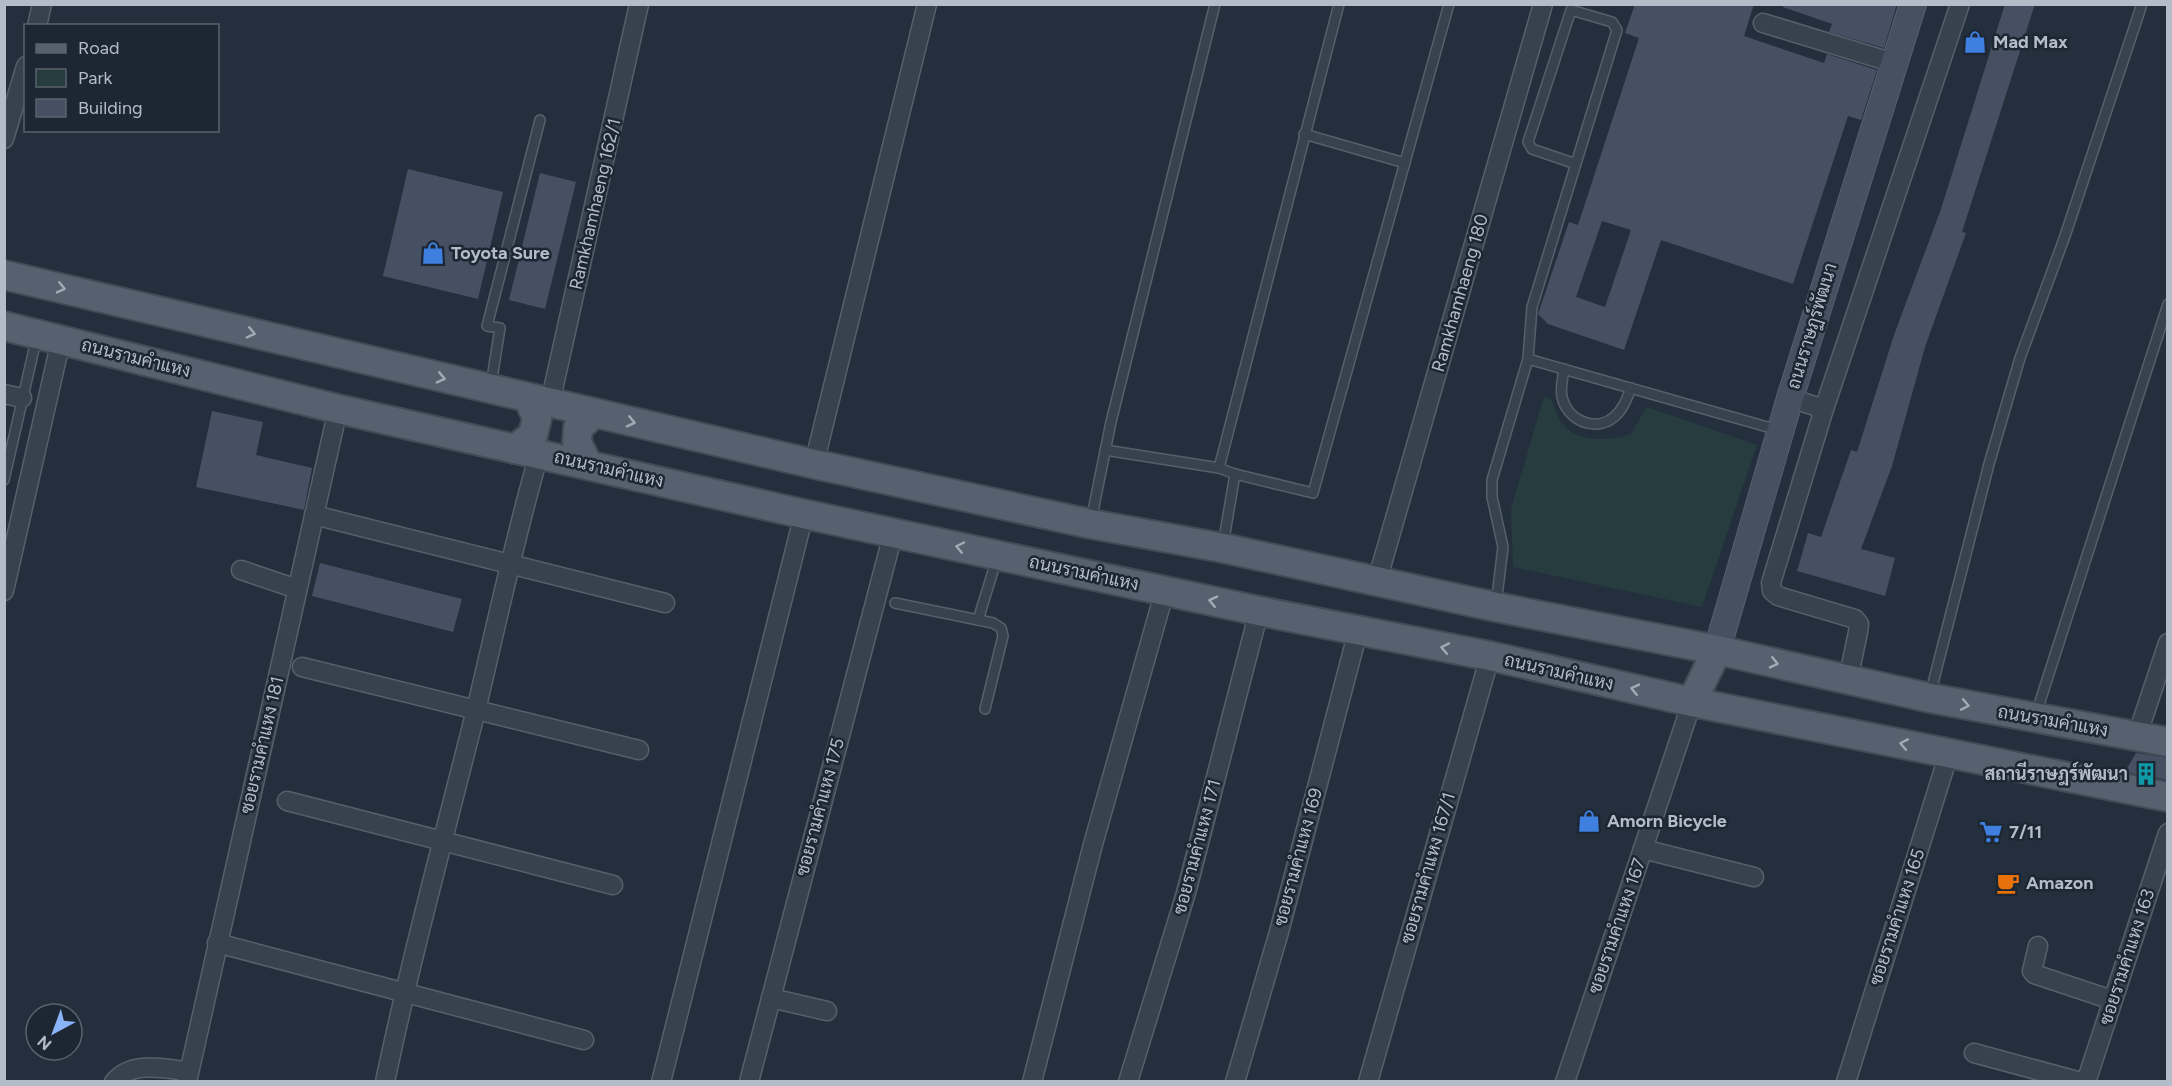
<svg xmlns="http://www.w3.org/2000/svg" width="2172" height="1086" viewBox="0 0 2172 1086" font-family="Figtree,Sarabun,sans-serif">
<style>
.green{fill:#263c3f}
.building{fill:#455162;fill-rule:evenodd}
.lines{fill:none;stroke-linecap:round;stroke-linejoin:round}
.lane-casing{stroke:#565f6c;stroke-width:12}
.street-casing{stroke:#565f6c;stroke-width:21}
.secondary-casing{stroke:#565f6c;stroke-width:28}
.primary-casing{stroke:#414a57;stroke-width:32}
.lane{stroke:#38414e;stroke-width:9}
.street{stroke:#38414e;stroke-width:18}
.secondary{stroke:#465061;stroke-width:26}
.primary{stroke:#56606e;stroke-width:28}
.oneway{stroke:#a1aab7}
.labels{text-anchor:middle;stroke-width:5;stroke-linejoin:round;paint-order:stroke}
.poi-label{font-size:18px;font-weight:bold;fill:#b4bcc9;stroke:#1d2633;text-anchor:start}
.street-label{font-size:18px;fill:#b4bcc9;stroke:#1d2633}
</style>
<rect width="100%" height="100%" fill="#242f3e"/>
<path class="green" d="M 1544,396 L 1552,400 C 1562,442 1594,443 1630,435 L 1647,407 L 1757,445 L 1702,607 L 1513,567 L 1511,509 Z"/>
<g class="building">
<path d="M 1635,4 L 1754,4 L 1744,36 L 1824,63 L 1827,54 L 1877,70 L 1861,120 L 1848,116 L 1793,284 L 1661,240 L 1624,350 L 1548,324 L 1538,314 L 1569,222 L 1578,225 L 1639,38 L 1625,33 ZM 1602,221 L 1631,230 L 1605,307 L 1576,297 Z"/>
<path d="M 1783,4 L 1897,4 L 1884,48 L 1829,32 L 1832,24 L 1783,7 Z"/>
<path d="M 2005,4 L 2035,4 L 1962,232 L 1966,233 L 1925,347 L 1892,466 L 1861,549 L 1895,558 L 1885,596 L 1797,571 L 1808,533 L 1821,537 L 1851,450 L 1857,452 L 1894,335 L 1941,209 Z"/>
<path d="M 408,169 L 503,192 L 478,299 L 383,276 Z"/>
<path d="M 540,173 L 576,182 L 545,309 L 509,300 Z"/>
<path d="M 212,411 L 263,422 L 256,455 L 312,468 L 304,510 L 196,487 Z"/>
<path d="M 320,563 L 462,599 L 453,632 L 312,596 Z"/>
<path d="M 2136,753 L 2168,758 L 2168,780 L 2125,772 Z"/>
</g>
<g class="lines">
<g class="lane-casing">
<g id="lane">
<path d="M 1304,134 L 1405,163"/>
<path d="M 1528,359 L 1778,430"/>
<path d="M 1564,369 C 1563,378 1560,388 1562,397 C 1567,420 1595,433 1614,417 C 1623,410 1627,398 1631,388"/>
<path d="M 491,385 L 500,328 L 487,326 L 540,120"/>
<path d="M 1105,450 L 1219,468 L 1339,4"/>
<path d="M 1219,468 L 1235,474 L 1313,493 L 1449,4"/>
<path d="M 4,480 L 37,336"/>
<path d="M 1091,521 L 1111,422 L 1215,4"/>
<path d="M 1223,545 L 1235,474"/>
<path d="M 895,603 L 993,623 L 1001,628 L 1003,636 L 985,709"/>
<path d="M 1496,605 L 1503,547 L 1492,497 L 1492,480 L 1528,359 L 1532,307 L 1540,281 L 1617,30 L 1612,22 L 1571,10 L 1528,142 L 1532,149 L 1576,164"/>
<path d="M 978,620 L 997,558"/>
<path d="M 1930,695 L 1989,464 L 2020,358 L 2065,236 L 2142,4"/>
<path d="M 2036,714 L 2168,304"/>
</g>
</g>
<g class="street-casing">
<g id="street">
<path d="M 1763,23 L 1894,63"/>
<path d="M 37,26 L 42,4"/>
<path d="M 4,139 L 26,66"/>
<path d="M 4,394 L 22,398"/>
<path d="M 1790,398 L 1824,409"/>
<path d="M 550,403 L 639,4"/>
<path d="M 814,464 L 927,4"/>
<path d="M 314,515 L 665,603"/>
<path d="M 241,570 L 297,589"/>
<path d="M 1377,581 L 1543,4"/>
<path d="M 4,591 L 61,340"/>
<path d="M 302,667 L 639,750"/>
<path d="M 1848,680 L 1858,632 L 1859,624 L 1855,619 L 1778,596 L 1772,591 L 1771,583 L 1824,409 L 1960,4"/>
<path d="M 2137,736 L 2168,643"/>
<path d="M 287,801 L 613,885"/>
<path d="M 1643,849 L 1754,877"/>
<path d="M 217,943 L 584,1040"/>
<path d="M 2038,946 L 2032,971 L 2034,974 L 2112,1000"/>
<path d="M 771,998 L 827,1011"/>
<path d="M 1974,1053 L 2081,1082"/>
<path d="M 114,1082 C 132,1060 164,1069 188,1071"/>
<path d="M 187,1082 L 338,409"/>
<path d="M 385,1082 C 411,958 444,837 475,714 C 496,627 514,540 539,454"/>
<path d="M 661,1082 L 804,514"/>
<path d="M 749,1082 L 893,534"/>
<path d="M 1032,1082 L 1092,848 L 1165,590"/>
<path d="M 1128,1082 L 1186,893 L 1259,611"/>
<path d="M 1235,1082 L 1279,932 L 1358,631"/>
<path d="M 1368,1082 L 1490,656"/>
<path d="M 1565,1082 L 1692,702"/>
<path d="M 1846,1082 L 1949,753"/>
<path d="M 2086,1082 L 2168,833"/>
</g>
</g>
<g class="secondary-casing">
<path id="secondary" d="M 1717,650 L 1790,398 L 1913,4"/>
</g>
<g class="primary-casing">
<g id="primary">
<path d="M 4,275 L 814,464 L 1091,524 L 1223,548 L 1496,607 L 1717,650 L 1930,698 L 2168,742"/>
<path d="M 4,326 L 338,409 L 804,514 L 1259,611 L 1490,656 L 1692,702 L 2168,797"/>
<path d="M 515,449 L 533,435 L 537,418 L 528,398"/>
<path d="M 588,465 L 577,443 L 578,428 L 594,413"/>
<path d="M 1692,702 L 1717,650"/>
</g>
</g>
<use href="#lane" class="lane"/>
<use href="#street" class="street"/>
<use href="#secondary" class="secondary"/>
<use href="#primary" class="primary"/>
</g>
<defs><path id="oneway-chevron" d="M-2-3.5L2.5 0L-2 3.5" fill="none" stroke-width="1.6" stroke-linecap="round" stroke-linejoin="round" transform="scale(1.5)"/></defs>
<g class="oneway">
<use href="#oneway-chevron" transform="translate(61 288) rotate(13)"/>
<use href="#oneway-chevron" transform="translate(251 333) rotate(13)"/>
<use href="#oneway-chevron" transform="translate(441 378) rotate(13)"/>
<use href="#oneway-chevron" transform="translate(631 422) rotate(13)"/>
<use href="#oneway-chevron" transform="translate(960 547) rotate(-168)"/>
<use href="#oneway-chevron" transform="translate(1213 601) rotate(-167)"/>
<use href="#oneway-chevron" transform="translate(1445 648) rotate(-169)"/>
<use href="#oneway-chevron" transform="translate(1774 663) rotate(13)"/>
<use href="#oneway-chevron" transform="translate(1635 689) rotate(-167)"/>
<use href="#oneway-chevron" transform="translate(1965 705) rotate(11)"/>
<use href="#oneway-chevron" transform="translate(1904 744) rotate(-169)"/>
</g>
<defs>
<g id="shop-bare" transform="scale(1.8)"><path d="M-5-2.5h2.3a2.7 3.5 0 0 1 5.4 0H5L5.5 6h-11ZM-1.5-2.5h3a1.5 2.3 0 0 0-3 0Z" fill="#3f7fe0" stroke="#1d2633" stroke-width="2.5" paint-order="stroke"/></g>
<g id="building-bare" transform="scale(1.8)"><path d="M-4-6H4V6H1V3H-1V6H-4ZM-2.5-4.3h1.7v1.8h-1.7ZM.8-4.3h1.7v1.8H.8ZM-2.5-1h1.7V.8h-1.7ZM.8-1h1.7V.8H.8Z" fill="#0f9aa8" stroke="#1d2633" stroke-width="2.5" paint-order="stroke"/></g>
<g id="supermarket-bare" transform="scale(1.8)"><path d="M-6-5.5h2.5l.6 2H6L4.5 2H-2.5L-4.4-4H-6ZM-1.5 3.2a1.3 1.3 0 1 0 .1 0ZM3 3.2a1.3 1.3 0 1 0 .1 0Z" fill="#3f7fe0" stroke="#1d2633" stroke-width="2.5" paint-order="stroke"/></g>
<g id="cafe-bare" transform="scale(1.8)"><path d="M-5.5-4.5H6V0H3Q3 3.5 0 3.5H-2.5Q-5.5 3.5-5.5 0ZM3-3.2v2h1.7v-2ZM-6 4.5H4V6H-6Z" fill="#e8710a" stroke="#1d2633" stroke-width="2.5" paint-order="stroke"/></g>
</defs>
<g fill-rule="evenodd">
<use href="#shop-bare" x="1975" y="42"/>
<use href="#shop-bare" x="433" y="253"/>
<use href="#building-bare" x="2146" y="774"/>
<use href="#shop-bare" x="1589" y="821"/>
<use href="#supermarket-bare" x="1991" y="832"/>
<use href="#cafe-bare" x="2008" y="883"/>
</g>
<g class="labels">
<g class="poi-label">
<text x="1993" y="48">Mad Max</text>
<text x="451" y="259">Toyota Sure</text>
<text x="2128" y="780" text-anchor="end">สถานีราษฎร์พัฒนา</text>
<text x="1607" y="827">Amorn Bicycle</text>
<text x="2009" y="838">7/11</text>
<text x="2026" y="889">Amazon</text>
</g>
<g class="street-label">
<text transform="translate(595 204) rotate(-77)" y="6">Ramkhamhaeng 162/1</text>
<text transform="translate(1460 293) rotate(-74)" y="6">Ramkhamhaeng 180</text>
<text transform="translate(1812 326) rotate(-73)" y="6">ถนนราษฏร์พัฒนา</text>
<text transform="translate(136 358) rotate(14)" y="6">ถนนรามคำแหง</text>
<text transform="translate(609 469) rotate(13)" y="6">ถนนรามคำแหง</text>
<text transform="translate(1084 573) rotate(12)" y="6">ถนนรามคำแหง</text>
<text transform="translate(1559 672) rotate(13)" y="6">ถนนรามคำแหง</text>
<text transform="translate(2053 721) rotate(10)" y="6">ถนนรามคำแหง</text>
<text transform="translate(262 745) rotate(-77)" y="6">ซอยรามคำแหง 181</text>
<text transform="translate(820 807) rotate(-75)" y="6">ซอยรามคำแหง 175</text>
<text transform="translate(1197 847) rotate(-75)" y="6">ซอยรามคำแหง 171</text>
<text transform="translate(1298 857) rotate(-75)" y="6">ซอยรามคำแหง 169</text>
<text transform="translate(1428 868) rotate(-74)" y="6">ซอยรามคำแหง 167/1</text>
<text transform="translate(1897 917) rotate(-72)" y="6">ซอยรามคำแหง 165</text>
<text transform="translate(1617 926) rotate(-71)" y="6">ซอยรามคำแหง 167</text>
<text transform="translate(2127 957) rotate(-72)" y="6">ซอยรามคำแหง 163</text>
</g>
</g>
<rect width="2172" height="1086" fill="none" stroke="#b4bcc9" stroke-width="12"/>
<rect x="24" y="24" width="195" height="108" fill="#1d2633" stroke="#59626f" stroke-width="1.5"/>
<rect x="36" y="44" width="30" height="9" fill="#56606e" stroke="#59626f" stroke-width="1.5"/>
<text x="78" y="54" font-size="18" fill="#b4bcc9">Road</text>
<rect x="36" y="69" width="30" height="18" fill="#263c3f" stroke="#59626f" stroke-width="1.5"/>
<text x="78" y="84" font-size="18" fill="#b4bcc9">Park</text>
<rect x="36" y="99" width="30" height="18" fill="#455162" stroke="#59626f" stroke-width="1.5"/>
<text x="78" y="114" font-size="18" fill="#b4bcc9">Building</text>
<g transform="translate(54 1032) rotate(221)"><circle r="28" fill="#1d2633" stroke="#59626f" stroke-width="1.5"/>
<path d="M0-4.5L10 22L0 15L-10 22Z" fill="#8ab4f8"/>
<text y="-9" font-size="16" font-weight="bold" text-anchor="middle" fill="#b4bcc9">N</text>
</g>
</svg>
